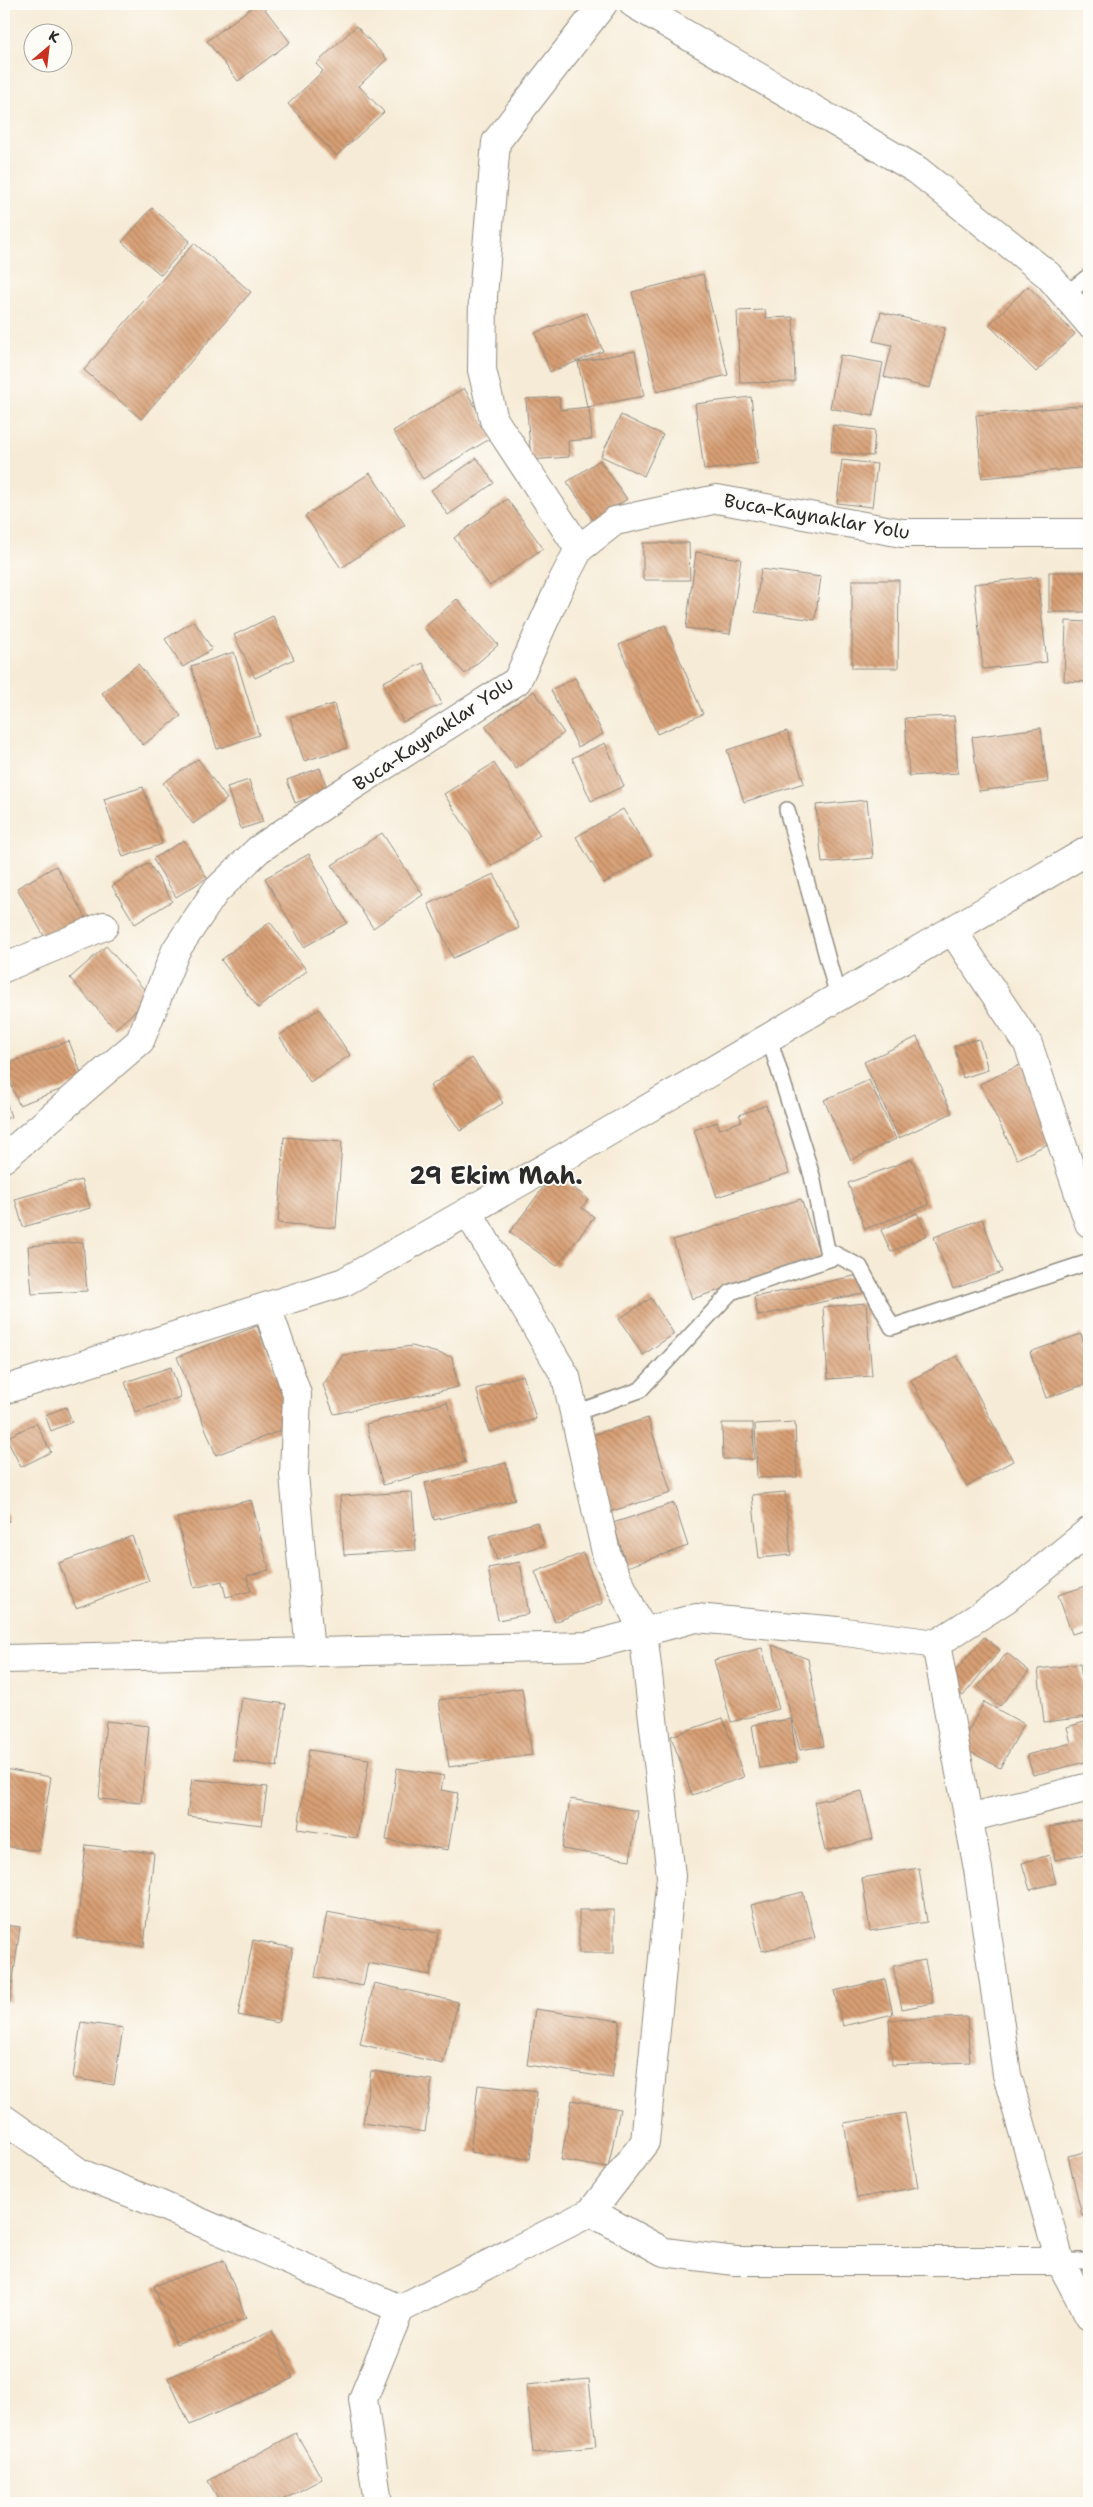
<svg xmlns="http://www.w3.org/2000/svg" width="1093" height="2507" viewBox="0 0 1093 2507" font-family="'Shantell Sans',sans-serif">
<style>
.building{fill:url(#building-back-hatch)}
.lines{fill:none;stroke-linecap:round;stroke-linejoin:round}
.service-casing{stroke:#908b80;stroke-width:18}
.minor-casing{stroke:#908b80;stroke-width:30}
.tertiary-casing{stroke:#908b80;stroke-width:30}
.service{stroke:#fff;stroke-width:15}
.minor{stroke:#fff;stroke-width:28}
.tertiary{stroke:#fff;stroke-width:28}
.labels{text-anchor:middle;stroke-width:4;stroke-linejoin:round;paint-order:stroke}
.street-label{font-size:19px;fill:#2b2b2b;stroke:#fdfcf7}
.district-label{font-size:24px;font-weight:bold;fill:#2b2b2b;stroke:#fdfcf7}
</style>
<defs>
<pattern id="building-back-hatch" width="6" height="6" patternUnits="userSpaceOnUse" patternTransform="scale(1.25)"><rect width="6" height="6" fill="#d89f74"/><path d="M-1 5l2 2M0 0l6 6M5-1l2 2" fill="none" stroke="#af825f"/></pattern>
</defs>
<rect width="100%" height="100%" fill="#fdfcf7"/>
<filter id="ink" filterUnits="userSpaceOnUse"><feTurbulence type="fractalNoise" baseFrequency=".02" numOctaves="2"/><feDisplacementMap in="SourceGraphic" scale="10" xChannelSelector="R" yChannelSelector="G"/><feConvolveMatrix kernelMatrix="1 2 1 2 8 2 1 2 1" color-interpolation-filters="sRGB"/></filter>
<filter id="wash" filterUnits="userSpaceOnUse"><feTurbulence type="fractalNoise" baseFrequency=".0096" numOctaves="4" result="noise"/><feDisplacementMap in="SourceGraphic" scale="20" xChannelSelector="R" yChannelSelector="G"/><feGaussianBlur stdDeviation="1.12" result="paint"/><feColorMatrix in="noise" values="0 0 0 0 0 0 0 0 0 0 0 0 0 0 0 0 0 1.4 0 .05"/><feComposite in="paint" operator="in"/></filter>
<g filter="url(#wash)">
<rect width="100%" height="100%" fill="#f6ebd6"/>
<g id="blocks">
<g class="building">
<path d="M 256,4 L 261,4 L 290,42 L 238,81 L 207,41 Z"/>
<path d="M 356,26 L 387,59 L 359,86 L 384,112 L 336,156 L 288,104 L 323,71 L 316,64 Z"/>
<path d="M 152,208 L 190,241 L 161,275 L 122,242 Z"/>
<path d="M 194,243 L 251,292 L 141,419 L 84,370 Z"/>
<path d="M 703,274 L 728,375 L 657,392 L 632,292 Z"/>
<path d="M 1028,286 L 1075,334 L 1036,372 L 989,325 Z"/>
<path d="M 765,310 L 766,318 L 793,317 L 795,382 L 740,383 L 737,311 Z"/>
<path d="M 881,312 L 945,328 L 930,388 L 884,377 L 892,345 L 873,341 Z"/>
<path d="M 587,313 L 603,351 L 550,372 L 535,333 Z"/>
<path d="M 635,351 L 644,396 L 587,407 L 578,362 Z"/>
<path d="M 840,355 L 883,363 L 873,416 L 830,408 Z"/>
<path d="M 464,388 L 493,437 L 423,479 L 393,431 Z"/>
<path d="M 559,397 L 560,410 L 589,407 L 592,439 L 568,441 L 569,457 L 531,460 L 526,399 Z"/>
<path d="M 751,397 L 759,463 L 704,470 L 695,404 Z"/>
<path d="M 1087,405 L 1089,467 L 982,478 L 976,415 Z"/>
<path d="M 621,415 L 663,435 L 644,476 L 601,456 Z"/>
<path d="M 833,425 L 875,430 L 873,456 L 831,452 Z"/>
<path d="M 477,458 L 494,483 L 448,515 L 431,490 Z"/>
<path d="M 600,460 L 627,499 L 594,521 L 567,482 Z"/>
<path d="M 842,460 L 877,464 L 872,507 L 837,503 Z"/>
<path d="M 370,473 L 405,525 L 341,568 L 305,516 Z"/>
<path d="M 507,499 L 543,548 L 490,586 L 454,538 Z"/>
<path d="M 643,543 L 689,543 L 690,580 L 643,580 Z"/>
<path d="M 696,552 L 741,559 L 730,634 L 686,628 Z"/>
<path d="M 761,569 L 821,577 L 815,620 L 755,612 Z"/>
<rect x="1049" y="572" width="40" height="40"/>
<path d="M 1037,577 L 1047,662 L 983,669 L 974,584 Z"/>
<path d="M 852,580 L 899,580 L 898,668 L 852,668 Z"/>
<path d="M 457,599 L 498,645 L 465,674 L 424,628 Z"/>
<path d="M 273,616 L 294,659 L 255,678 L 234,635 Z"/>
<path d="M 194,621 L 212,649 L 183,667 L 165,639 Z"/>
<path d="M 1066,621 L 1089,622 L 1089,682 L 1064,681 Z"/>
<path d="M 665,625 L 703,714 L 657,734 L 619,645 Z"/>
<path d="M 234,652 L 259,735 L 217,749 L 191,666 Z"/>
<path d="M 423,663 L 442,704 L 403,722 L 383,682 Z"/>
<path d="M 138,664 L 181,716 L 143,745 L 102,693 Z"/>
<path d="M 575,678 L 603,734 L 578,747 L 551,690 Z"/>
<path d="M 534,691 L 564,733 L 516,769 L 485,726 Z"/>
<path d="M 334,704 L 347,748 L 304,761 L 290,717 Z"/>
<path d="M 954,716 L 958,773 L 909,776 L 905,718 Z"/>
<path d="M 1041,728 L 1048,782 L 979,791 L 972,737 Z"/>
<path d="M 787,731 L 804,783 L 744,802 L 727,750 Z"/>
<path d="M 605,743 L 624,786 L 591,801 L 572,758 Z"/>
<path d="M 198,759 L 227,799 L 193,824 L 163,783 Z"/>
<path d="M 494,763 L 540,835 L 491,866 L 444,794 Z"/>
<path d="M 320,768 L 328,791 L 295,803 L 287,780 Z"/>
<path d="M 249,780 L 263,822 L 241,829 L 227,787 Z"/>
<path d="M 143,787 L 162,844 L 123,857 L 104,799 Z"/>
<path d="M 867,800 L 873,858 L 822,863 L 816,805 Z"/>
<path d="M 623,809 L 651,855 L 604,883 L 576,837 Z"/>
<path d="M 382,833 L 423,895 L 373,928 L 332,865 Z"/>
<path d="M 184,840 L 207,878 L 176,897 L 153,859 Z"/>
<path d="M 309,854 L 347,923 L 304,947 L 265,878 Z"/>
<path d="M 149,863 L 172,901 L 135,924 L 112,886 Z"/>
<path d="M 56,866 L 88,921 L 48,943 L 17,888 Z"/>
<path d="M 494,874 L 519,928 L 453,958 L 428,904 Z"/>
<path d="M 270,922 L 307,971 L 258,1008 L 221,960 Z"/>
<path d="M 106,946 L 151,997 L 115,1029 L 70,978 Z"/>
<path d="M 319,1009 L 350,1055 L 310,1082 L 279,1036 Z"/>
<path d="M 917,1037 L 952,1113 L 899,1138 L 864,1062 Z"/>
<path d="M 979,1039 L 988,1070 L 963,1078 L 954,1046 Z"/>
<path d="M 69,1041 L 84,1081 L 19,1105 L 4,1065 Z"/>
<path d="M 472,1058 L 503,1103 L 460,1131 L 430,1086 Z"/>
<path d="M 1024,1063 L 1060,1138 L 1017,1159 L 980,1084 Z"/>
<path d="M 869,1080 L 896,1139 L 851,1160 L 824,1100 Z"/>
<path d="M 4,1095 L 11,1117 L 4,1119 Z"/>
<path d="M 766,1105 L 789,1173 L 717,1197 L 694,1130 L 717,1122 L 720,1129 L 742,1121 L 739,1115 Z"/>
<path d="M 284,1137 L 342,1142 L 336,1228 L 278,1223 Z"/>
<path d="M 912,1159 L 929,1205 L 865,1229 L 848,1183 Z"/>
<path d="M 554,1173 L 588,1199 L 582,1208 L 594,1217 L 557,1266 L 510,1232 Z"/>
<path d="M 81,1180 L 90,1208 L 23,1227 L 15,1199 Z"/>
<path d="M 801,1199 L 821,1257 L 692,1299 L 673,1240 Z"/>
<path d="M 917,1213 L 927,1235 L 891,1252 L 881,1230 Z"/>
<path d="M 982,1219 L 1002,1272 L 953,1289 L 934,1237 Z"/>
<path d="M 83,1242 L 87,1291 L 32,1294 L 28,1246 Z"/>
<path d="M 859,1275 L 863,1293 L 758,1316 L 754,1297 Z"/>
<path d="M 651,1298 L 674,1334 L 643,1355 L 619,1319 Z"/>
<path d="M 866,1303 L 872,1376 L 828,1379 L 823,1307 Z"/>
<path d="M 257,1326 L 295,1425 L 216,1455 L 177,1357 Z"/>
<path d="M 1081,1334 L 1089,1359 L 1089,1383 L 1046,1398 L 1030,1352 Z"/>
<path d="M 412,1346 L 452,1357 L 458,1387 L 334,1414 L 323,1385 L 343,1355 Z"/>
<path d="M 957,1356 L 1013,1461 L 967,1486 L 911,1380 Z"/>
<path d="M 171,1367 L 181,1397 L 135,1412 L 125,1382 Z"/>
<path d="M 523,1375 L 536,1419 L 489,1432 L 476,1389 Z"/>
<path d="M 447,1402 L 465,1462 L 383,1485 L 366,1424 Z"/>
<path d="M 66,1407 L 72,1422 L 51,1431 L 45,1415 Z"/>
<path d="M 648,1418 L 671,1493 L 609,1512 L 586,1437 Z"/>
<path d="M 795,1422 L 797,1477 L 757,1478 L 755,1424 Z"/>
<path d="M 36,1423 L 51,1452 L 21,1467 L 6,1438 Z"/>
<path d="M 722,1423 L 753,1423 L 754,1459 L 723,1459 Z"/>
<path d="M 506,1463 L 515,1500 L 434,1520 L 425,1483 Z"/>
<path d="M 412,1492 L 416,1550 L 344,1555 L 340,1496 Z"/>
<path d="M 785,1492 L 791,1555 L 759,1558 L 752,1495 Z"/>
<path d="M 251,1500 L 269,1570 L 247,1576 L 251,1591 L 226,1597 L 222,1581 L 194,1588 L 177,1518 Z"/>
<path d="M 674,1503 L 688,1546 L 627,1567 L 613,1523 Z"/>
<path d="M 4,1509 L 9,1521 L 4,1523 Z"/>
<path d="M 537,1522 L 544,1545 L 497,1560 L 489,1536 Z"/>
<path d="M 132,1536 L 149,1581 L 76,1608 L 59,1563 Z"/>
<path d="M 583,1553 L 603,1603 L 555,1622 L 535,1572 Z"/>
<path d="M 520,1562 L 529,1614 L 498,1620 L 488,1568 Z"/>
<path d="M 1089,1585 L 1089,1629 L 1072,1634 L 1058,1595 Z"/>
<path d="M 984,1637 L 1000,1650 L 963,1696 L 946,1682 Z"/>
<path d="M 772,1645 L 808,1659 L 824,1746 L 800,1750 Z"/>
<path d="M 762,1648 L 779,1709 L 731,1722 L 714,1660 Z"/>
<path d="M 1007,1653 L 1029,1671 L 1000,1706 L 978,1686 Z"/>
<path d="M 1080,1664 L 1087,1717 L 1044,1722 L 1038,1669 Z"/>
<path d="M 522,1688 L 532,1755 L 449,1767 L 439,1700 Z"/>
<path d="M 242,1698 L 286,1704 L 277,1767 L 233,1760 Z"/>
<path d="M 984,1702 L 1024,1724 L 1000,1768 L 960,1746 Z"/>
<path d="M 723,1718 L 744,1777 L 692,1795 L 671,1736 Z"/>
<path d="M 791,1719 L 797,1762 L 759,1768 L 752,1725 Z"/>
<path d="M 106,1721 L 149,1726 L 141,1803 L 99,1799 Z"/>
<path d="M 1088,1721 L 1089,1761 L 1033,1775 L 1027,1755 L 1071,1743 L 1067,1727 Z"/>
<path d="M 309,1750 L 369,1759 L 357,1838 L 298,1829 Z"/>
<path d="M 397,1768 L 444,1776 L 441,1790 L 458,1793 L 448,1850 L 386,1840 Z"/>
<path d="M 4,1769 L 51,1777 L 39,1851 L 4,1846 Z"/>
<path d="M 192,1779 L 267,1787 L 262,1825 L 187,1816 Z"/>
<path d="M 862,1791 L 873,1839 L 825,1851 L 814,1802 Z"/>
<path d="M 570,1799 L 638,1811 L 630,1860 L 562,1849 Z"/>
<path d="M 1084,1821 L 1089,1853 L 1055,1860 L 1049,1827 Z"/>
<path d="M 86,1845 L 154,1853 L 144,1946 L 76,1938 Z"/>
<path d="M 1049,1855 L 1056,1883 L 1030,1890 L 1022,1863 Z"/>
<path d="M 919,1868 L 927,1922 L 870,1931 L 862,1878 Z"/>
<path d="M 803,1892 L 815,1938 L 762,1951 L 751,1905 Z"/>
<rect x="579" y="1910" width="35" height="43"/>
<path d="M 327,1912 L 438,1933 L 430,1975 L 368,1963 L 363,1986 L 315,1977 Z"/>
<path d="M 4,1925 L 20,1927 L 10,2002 L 4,2001 Z"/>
<path d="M 253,1940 L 293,1948 L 278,2023 L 238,2015 Z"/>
<path d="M 925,1960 L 933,2003 L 902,2009 L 893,1966 Z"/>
<path d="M 885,1979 L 893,2014 L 843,2026 L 834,1991 Z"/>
<path d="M 374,1983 L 458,2002 L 443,2064 L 360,2044 Z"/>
<path d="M 535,2009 L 620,2021 L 612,2078 L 527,2065 Z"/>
<path d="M 967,2017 L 970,2062 L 892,2065 L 889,2020 Z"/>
<path d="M 81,2022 L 123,2028 L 114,2085 L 73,2078 Z"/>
<path d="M 371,2071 L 432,2080 L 425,2132 L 363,2123 Z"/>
<path d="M 478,2085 L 537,2092 L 530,2159 L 470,2152 Z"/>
<path d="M 572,2100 L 620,2109 L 608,2168 L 561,2160 Z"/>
<path d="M 905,2113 L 918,2187 L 857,2198 L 844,2123 Z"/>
<path d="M 1089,2151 L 1089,2214 L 1082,2216 L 1068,2156 Z"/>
<path d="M 224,2260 L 246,2318 L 176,2344 L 154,2286 Z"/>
<path d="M 272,2331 L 293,2378 L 190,2425 L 168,2378 Z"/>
<path d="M 589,2379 L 596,2447 L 533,2453 L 526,2385 Z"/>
<path d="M 296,2433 L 322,2479 L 277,2503 L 221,2503 L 208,2481 Z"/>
</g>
</g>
</g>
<g filter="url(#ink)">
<use href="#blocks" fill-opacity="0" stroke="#908b80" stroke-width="1"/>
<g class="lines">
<g class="service-casing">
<g id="service">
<path d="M 1065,295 L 1089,276"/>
<path d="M 787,810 L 838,997"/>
<path d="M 769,1038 L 812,1176 L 827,1250 L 860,1267 L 892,1327 L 1089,1262"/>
<path d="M 575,1413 L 640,1390 L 731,1292 L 838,1256"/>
<path d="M 1060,2261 L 1089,2261"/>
</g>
</g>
<g class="minor-casing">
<g id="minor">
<path d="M 634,4 L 917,170 L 1048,275 L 1089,323"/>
<path d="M 579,549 L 494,420 L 482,370 L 483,296 L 496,142 L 603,4"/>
<path d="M 952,930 L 1028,1044 L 1089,1223"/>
<path d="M 4,968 L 104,926"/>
<path d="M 267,1307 L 297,1394 L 294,1475 L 310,1653"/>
<path d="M 4,1390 L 344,1282 L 589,1143 L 1089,850"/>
<path d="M 936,1644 L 978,1869 L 1007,2075 L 1060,2261 L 1089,2316"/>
<path d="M 4,1659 L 589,1646 L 696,1618 L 838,1631 L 936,1644 L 1006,1599 L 1089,1531"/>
<path d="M 969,1818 L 1089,1787"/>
<path d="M 4,2119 L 80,2173 L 161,2205 L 400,2309"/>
<path d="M 591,2212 L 664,2252 L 735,2261 L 1060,2261"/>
<path d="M 378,2503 L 363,2399 L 400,2309 L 591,2212 L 645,2142 L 671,1876 L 643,1631 L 607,1557 L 566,1377 L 468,1212"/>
</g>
</g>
<g class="tertiary-casing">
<path id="tertiary" d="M 4,1158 L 140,1041 L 176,950 L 215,892 L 258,850 L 337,796 L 517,681 L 561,584 L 579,549 L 615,521 L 717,499 L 902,533 L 1089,533"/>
</g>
<use href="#service" class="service"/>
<use href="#minor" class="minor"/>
<use href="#tertiary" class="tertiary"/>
</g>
</g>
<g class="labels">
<g class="street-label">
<text transform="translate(817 516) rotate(10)" y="7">Buca-Kaynaklar Yolu</text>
<text transform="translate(433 733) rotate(-34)" y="7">Buca-Kaynaklar Yolu</text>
</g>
<g class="district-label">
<text x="496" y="1184">29 Ekim Mah.</text>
</g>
</g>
<rect width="1093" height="2507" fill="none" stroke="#fdfcf7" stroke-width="20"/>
<g transform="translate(48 48) rotate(28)"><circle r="24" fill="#fdfcf7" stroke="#a9a8a5"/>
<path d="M0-4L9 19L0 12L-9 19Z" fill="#c8321e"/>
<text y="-8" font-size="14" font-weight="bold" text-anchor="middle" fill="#2b2b2b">K</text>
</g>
</svg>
